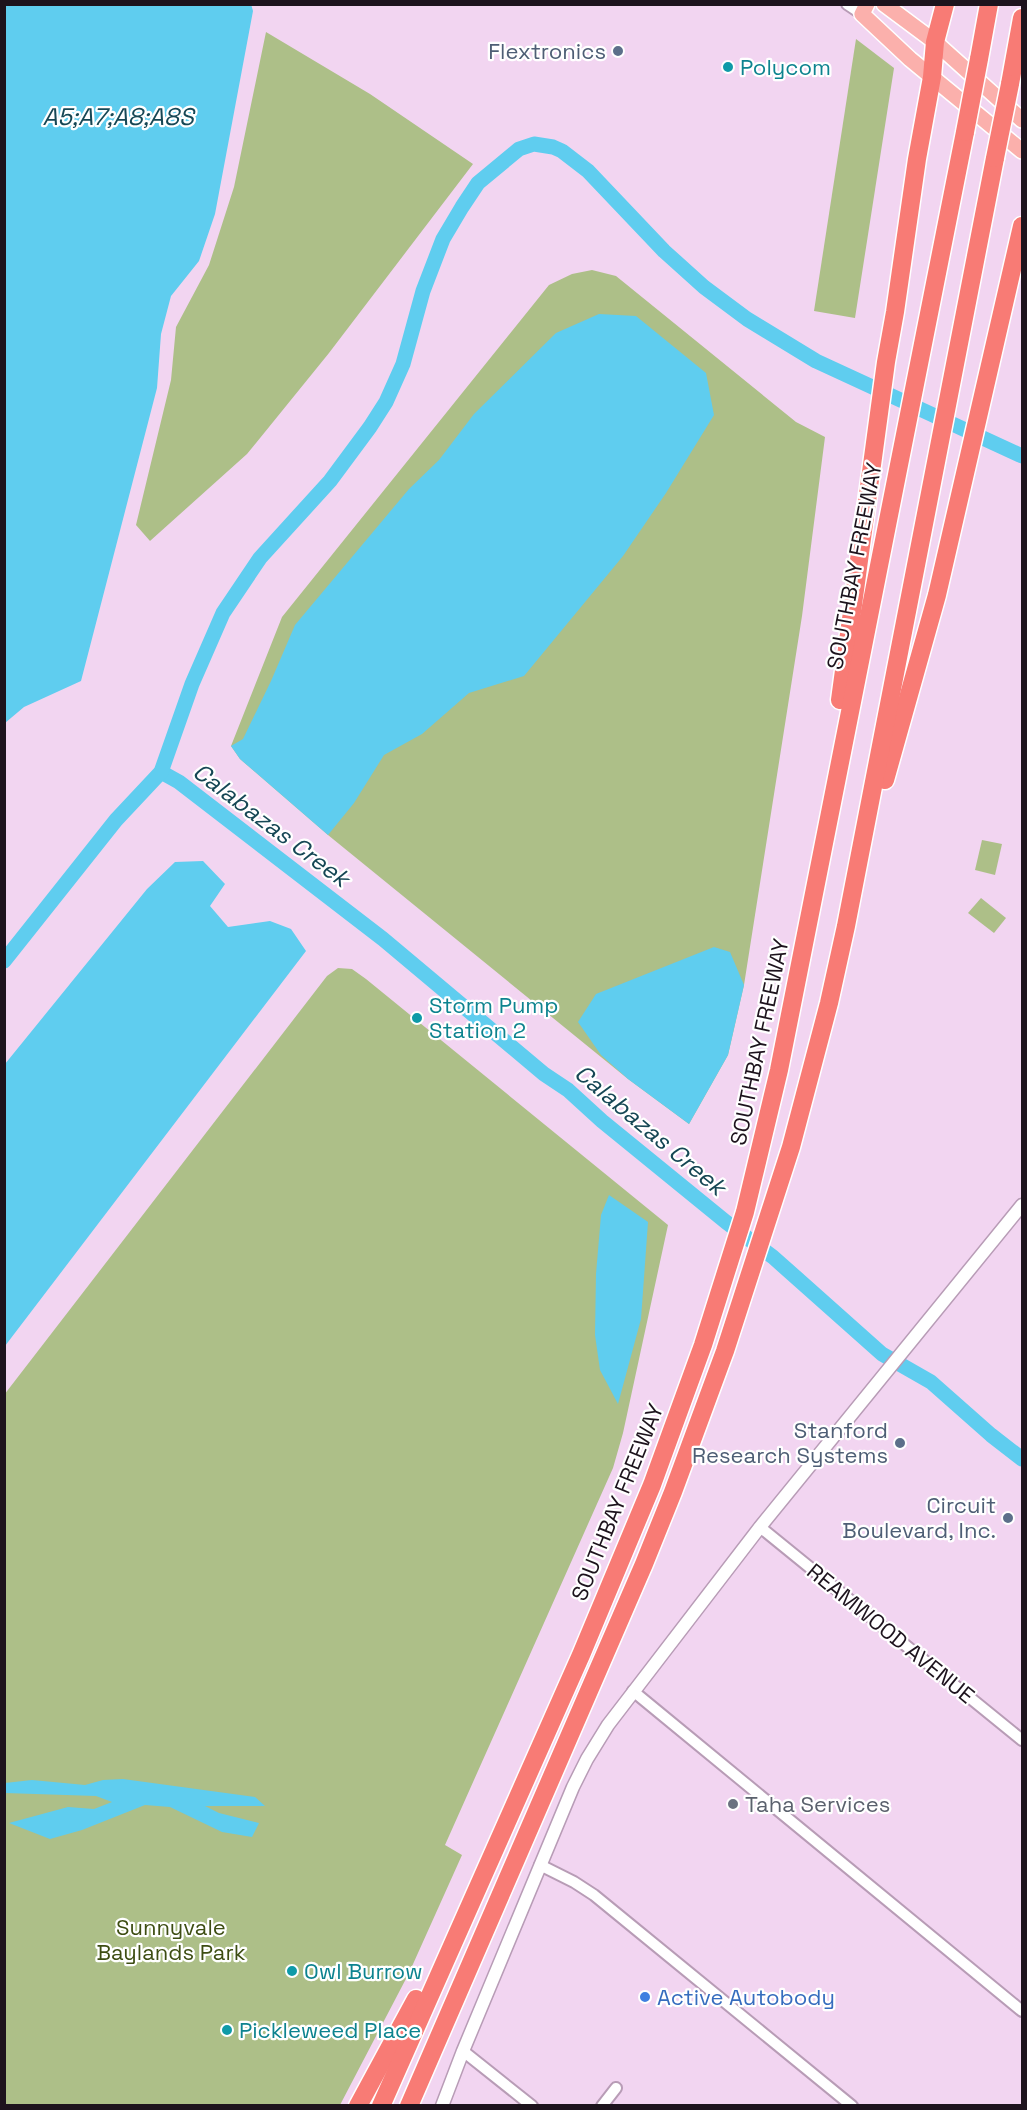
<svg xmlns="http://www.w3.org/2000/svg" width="1027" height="2110" viewBox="0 0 1027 2110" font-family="'Space Grotesk',sans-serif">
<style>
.green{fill:#adbf88}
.water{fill:#5fcdef}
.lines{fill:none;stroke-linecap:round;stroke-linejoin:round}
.river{stroke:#5fcdef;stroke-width:15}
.minor-casing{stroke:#b89cb6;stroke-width:14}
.tertiary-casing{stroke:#b89cb6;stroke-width:15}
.primary-casing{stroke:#fff;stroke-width:18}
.motorway-casing{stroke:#fff;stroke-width:21}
.minor{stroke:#fff;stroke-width:10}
.tertiary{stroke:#fff;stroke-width:12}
.primary{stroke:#fbb0ac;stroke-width:15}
.motorway{stroke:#f87b75;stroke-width:18}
.motorway-bridge-casing{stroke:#fff;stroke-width:21;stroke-linecap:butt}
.motorway-bridge{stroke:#f87b75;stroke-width:18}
.service-dot{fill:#5c6f8a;stroke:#fff;stroke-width:2}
.culture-dot{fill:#0f9aa8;stroke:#fff;stroke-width:2}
.worship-dot{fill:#6b7280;stroke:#fff;stroke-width:2}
.shop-dot{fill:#3f7fe0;stroke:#fff;stroke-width:2}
.labels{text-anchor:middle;stroke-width:4.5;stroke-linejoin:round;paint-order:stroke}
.service-label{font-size:22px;fill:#4e5e75;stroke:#fff;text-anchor:end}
.culture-label{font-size:22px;fill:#0d838f;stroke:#fff;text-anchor:start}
.street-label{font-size:22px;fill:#1d131d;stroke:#fff}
.worship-label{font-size:22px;fill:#5b616d;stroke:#fff;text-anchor:start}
.park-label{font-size:22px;fill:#3d4d12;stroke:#fff}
.shop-label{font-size:22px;fill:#366cbe;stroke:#fff;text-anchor:start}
.water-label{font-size:24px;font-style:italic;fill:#164755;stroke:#fff}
</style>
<rect width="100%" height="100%" fill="#f2d5f1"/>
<g class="green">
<path d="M 266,32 L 370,94 L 473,164 L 329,353 L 247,454 L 150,541 L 136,525 L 171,380 L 176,327 L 209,265 L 234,187 Z"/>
<path d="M 856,39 L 894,68 L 855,318 L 814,311 Z"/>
<path d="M 592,270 L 616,276 L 796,422 L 825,437 L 802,616 L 744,985 L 728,1055 L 689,1124 L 628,1079 L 328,835 L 240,759 L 231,746 L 282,617 L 549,285 L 572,274 Z"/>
<path d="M 982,840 L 1002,844 L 995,875 L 975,870 Z"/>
<path d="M 981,898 L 1006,918 L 994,933 L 968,913 Z"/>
<path d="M 338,968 L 352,969 L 366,979 L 668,1225 L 623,1433 L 613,1468 L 445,1845 L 462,1855 L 409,1973 L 340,2105 L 5,2105 L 4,1395 L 327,976 Z"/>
</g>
<g class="water">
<path d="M 5,4 L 251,4 L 253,11 L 215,214 L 199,261 L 171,296 L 161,334 L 157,388 L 81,681 L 24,707 L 5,723 Z"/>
<path d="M 599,314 L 636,316 L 706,373 L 714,415 L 666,493 L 623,556 L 524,676 L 469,693 L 422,734 L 384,755 L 354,803 L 328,835 L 240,759 L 231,746 L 243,739 L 271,681 L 295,625 L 409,489 L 439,460 L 474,414 L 556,333 Z"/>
<path d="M 203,861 L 225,884 L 210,906 L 228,927 L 270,921 L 291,929 L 306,951 L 5,1346 L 5,1064 L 147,889 L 175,862 Z"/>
<path d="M 714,947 L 730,952 L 744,985 L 728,1055 L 689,1124 L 628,1079 L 601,1055 L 578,1022 L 596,994 Z"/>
<path d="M 609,1195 L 648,1222 L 641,1319 L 618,1404 L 600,1370 L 595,1335 L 596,1274 L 601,1215 Z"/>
<path d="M 123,1779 L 255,1797 L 265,1806 L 205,1806 L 219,1813 L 259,1823 L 252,1837 L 222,1832 L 170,1807 L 145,1805 L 82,1830 L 50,1839 L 9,1823 L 68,1807 L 94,1809 L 112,1802 L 96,1796 L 5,1793 L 5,1783 L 32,1780 L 85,1785 L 103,1780 Z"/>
</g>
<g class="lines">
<g class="river">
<path d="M 161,772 L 179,782 L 383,939 L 544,1074 L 568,1090 L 602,1121 L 726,1222 L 773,1257 L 882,1354 L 931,1382 L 991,1435 L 1022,1459"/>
<path d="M 4,961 L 116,820 L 161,772 L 192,684 L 223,613 L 260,558 L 330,481 L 370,427 L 386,402 L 403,364 L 423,291 L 443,239 L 462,207 L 478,183 L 519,149 L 534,144 L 553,147 L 562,151 L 588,171 L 664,251 L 704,287 L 747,319 L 816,361 L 1022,456"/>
</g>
<g class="minor-casing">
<g id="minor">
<path d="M 847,4 L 862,14"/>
<path d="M 760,1527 L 1022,1740"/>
<path d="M 633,1691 L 1022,2011"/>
<path d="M 540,1865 L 574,1882 L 594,1895 L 852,2106"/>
<path d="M 463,2051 L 532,2106"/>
<path d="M 602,2106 L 616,2088"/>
</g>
</g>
<g class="tertiary-casing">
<path id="tertiary" d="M 442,2106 L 463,2051 L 573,1787 L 587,1759 L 608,1725 L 760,1527 L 1022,1205"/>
</g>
<g class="primary-casing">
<g id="primary">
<path d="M 867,4 L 862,14 L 910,59 L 1022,151"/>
<path d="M 884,4 L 935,42 L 1022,120"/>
</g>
</g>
<g class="motorway-casing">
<g id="motorway">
<path d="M 979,59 L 989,4"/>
<path d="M 1010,84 L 1022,18"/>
<path d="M 840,700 L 886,362 L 895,312 L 917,159 L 932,77 L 935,42 L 945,4"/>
<path d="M 885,780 L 937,595 L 1022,226"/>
<path d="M 358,2106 L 416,1999"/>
<path d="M 381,2106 L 581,1655 L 652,1485 L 703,1345 L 745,1212 L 779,1070 L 965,132"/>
<path d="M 409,2106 L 644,1564 L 673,1492 L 725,1351 L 791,1147 L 829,1003 L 846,926 L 995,158"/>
</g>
</g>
<use href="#minor" class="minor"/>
<use href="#tertiary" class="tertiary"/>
<use href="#primary" class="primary"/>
<use href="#motorway" class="motorway"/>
<g class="motorway-bridge-casing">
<g id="motorway-bridge">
<path d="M 965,132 L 979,59"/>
<path d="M 995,158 L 1010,84"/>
</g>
</g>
<use href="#motorway-bridge" class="motorway-bridge"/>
</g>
<g class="service-dot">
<circle cx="618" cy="51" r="6"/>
<circle cx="900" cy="1443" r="6"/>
<circle cx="1008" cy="1518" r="6"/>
</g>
<g class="culture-dot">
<circle cx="728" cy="67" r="6"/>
<circle cx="417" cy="1018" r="6"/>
<circle cx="292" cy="1971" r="6"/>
<circle cx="227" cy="2030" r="6"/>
</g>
<circle class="worship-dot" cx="733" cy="1804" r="6"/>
<circle class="shop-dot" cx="645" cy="1997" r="6"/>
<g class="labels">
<g class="service-label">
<text x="606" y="59">Flextronics</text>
<text x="888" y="1438">Stanford<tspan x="888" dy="25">Research Systems</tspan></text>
<text x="996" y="1513">Circuit<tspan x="996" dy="25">Boulevard, Inc.</tspan></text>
</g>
<g class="culture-label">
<text x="740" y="75">Polycom</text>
<text x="429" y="1013">Storm Pump<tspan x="429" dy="25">Station 2</tspan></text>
<text x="304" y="1979">Owl Burrow</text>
<text x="239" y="2038">Pickleweed Place</text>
</g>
<g class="street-label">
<text transform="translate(854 566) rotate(-79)" y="8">SOUTHBAY FREEWAY</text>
<text transform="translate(759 1042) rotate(-78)" y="8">SOUTHBAY FREEWAY</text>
<text transform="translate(617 1502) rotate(-68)" y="8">SOUTHBAY FREEWAY</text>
<text transform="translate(891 1633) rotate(39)" y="8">REAMWOOD AVENUE</text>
</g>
<g class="worship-label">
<text x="745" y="1812">Taha Services</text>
</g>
<g class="park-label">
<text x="171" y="1935">Sunnyvale<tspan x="171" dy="25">Baylands Park</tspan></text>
</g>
<g class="shop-label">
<text x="657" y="2005">Active Autobody</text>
</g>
<g class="water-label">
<text x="118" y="125">A5;A7;A8;A8S</text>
<text transform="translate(271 825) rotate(37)" y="8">Calabazas Creek</text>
<text transform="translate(650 1130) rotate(40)" y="8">Calabazas Creek</text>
</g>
</g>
<rect width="1027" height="2110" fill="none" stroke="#1d131d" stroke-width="12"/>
</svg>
